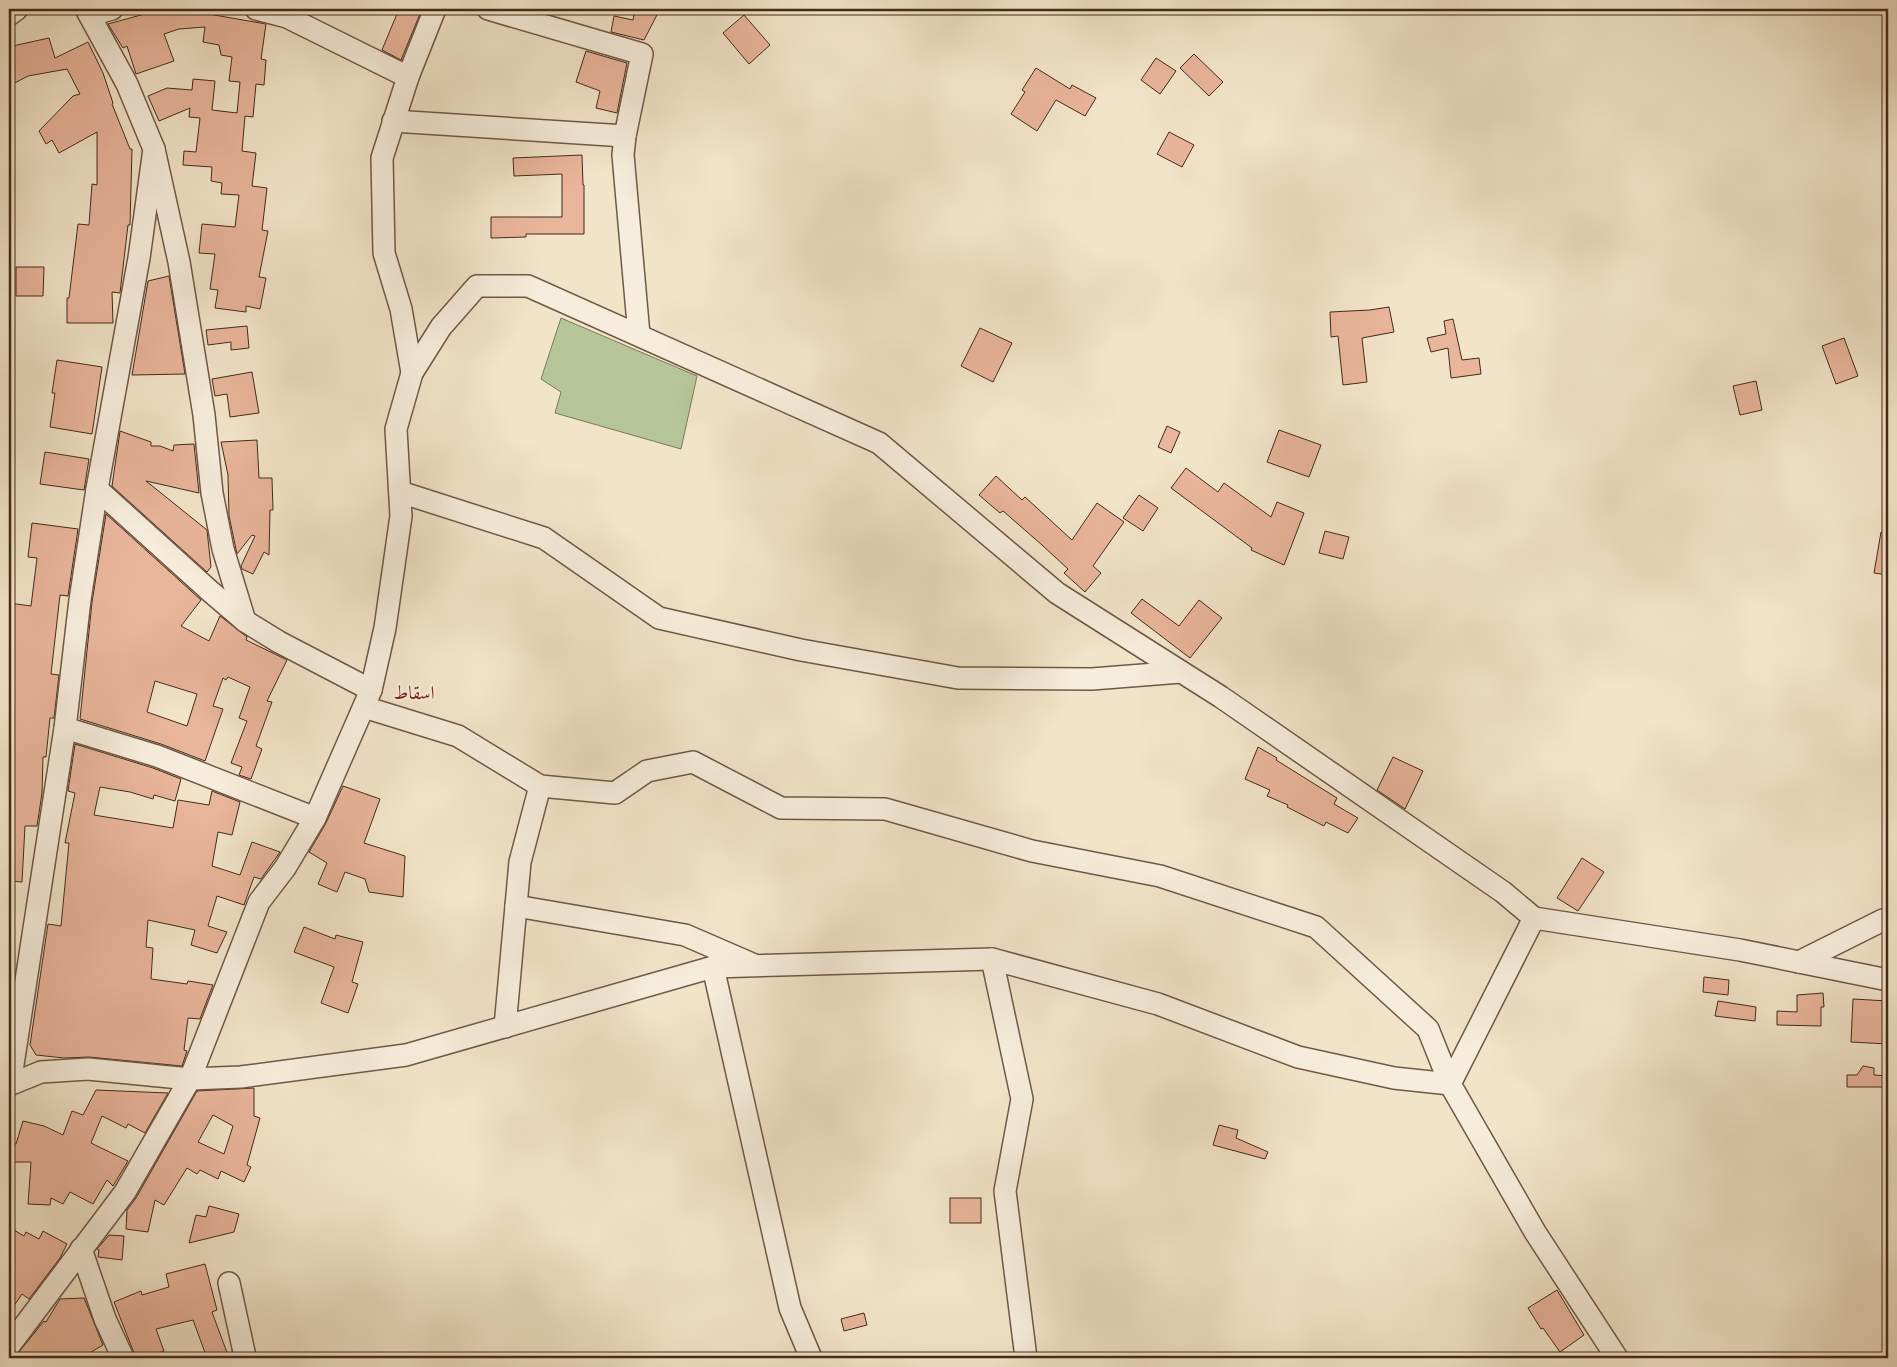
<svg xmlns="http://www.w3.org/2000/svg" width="1897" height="1367" viewBox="0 0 1897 1367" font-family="Cardo,Amiri,serif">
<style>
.green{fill:#b6c59a;stroke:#7d785a}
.building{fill:#e9b59b;stroke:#442a1a;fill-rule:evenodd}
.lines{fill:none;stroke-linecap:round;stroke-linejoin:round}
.minor-casing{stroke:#705846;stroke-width:24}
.minor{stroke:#f7eddc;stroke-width:21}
.labels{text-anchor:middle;stroke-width:4;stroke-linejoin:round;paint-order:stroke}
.quarter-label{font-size:19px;fill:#7a1f14;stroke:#f7eddc}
</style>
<rect width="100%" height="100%" fill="#f2e4c9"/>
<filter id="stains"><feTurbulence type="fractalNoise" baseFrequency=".004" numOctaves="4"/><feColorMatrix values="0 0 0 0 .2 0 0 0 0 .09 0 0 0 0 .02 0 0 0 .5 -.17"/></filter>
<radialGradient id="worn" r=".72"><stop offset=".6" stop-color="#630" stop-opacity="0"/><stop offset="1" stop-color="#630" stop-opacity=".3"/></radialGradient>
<path class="green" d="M 561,318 L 697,376 L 681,449 L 555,413 L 561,392 L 541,379 Z"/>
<g class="building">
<path d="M 163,9 L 198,9 L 197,12 L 266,24 L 261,59 L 266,60 L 264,85 L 256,84 L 253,117 L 245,116 L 242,151 L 256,153 L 252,186 L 267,188 L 262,230 L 268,231 L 259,277 L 266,278 L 260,309 L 246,306 L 246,312 L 215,308 L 218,290 L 210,289 L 215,254 L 199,253 L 202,224 L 235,227 L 239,195 L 221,194 L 222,183 L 211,181 L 212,167 L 183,165 L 184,151 L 196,152 L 200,118 L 189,117 L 190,108 L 159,121 L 148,96 L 167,88 L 192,90 L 193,79 L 215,81 L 212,110 L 237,113 L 240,82 L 229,81 L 232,57 L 221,55 L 219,45 L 203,42 L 205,27 L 179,29 L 164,34 L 174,61 L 136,74 L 127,46 L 123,48 L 108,24 Z"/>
<path d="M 399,9 L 422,9 L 401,60 L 382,50 Z"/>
<path d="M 635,9 L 659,11 L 644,40 L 611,32 L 614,16 L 633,20 Z"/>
<path d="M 744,15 L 770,45 L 749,64 L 723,33 Z"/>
<path d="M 49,38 L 55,58 L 88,42 L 103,73 L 113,103 L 112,104 L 130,149 L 132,149 L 130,225 L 128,225 L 120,293 L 112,292 L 113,323 L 67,323 L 67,298 L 69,298 L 78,224 L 89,225 L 92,184 L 97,185 L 97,132 L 59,153 L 52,140 L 46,144 L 39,131 L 73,96 L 80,94 L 67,69 L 28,76 L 9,86 L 9,49 L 17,45 Z"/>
<path d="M 586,51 L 627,63 L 617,113 L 596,108 L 600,91 L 576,82 Z"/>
<path d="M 1194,54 L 1223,82 L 1209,96 L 1180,68 Z"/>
<path d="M 1156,58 L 1176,71 L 1160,94 L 1141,80 Z"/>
<path d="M 1036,68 L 1070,89 L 1072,85 L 1096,98 L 1085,116 L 1056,100 L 1037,131 L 1011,114 L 1025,92 L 1022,90 Z"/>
<path d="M 1169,132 L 1194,145 L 1182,167 L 1157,154 Z"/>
<path d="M 582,155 L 583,185 L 584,185 L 584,234 L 526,234 L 526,237 L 491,238 L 491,217 L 562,217 L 562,174 L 514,176 L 513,158 Z"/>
<path d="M 16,267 L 44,267 L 43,296 L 16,296 Z"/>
<path d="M 169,276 L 185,374 L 132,375 L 148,281 Z"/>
<path d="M 1389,307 L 1394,332 L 1362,338 L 1367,382 L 1343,385 L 1338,336 L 1331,337 L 1330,312 L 1370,310 Z"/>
<path d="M 1453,319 L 1462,360 L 1479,358 L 1481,374 L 1451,378 L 1448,348 L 1431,352 L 1427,338 L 1446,334 L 1444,321 Z"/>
<path d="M 247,326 L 249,348 L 231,350 L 231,342 L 208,345 L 206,330 Z"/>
<path d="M 980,328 L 1012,343 L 993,382 L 961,366 Z"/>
<path d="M 1844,338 L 1858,376 L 1836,384 L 1822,346 Z"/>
<path d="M 57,360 L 102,367 L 92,434 L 50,427 L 55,393 L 52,393 Z"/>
<path d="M 252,372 L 259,413 L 230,417 L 227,394 L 215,396 L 212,379 Z"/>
<path d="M 1756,381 L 1762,410 L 1740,415 L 1733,386 Z"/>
<path d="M 1167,426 L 1180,432 L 1171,453 L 1158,447 Z"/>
<path d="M 1279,430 L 1321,445 L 1309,477 L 1267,462 Z"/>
<path d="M 120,431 L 151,442 L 151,446 L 160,446 L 173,451 L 174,445 L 194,444 L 199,493 L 146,481 L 207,530 L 211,567 L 207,572 L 112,486 Z"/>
<path d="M 257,440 L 259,478 L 272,478 L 273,510 L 270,510 L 269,555 L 264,552 L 253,574 L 242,569 L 241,566 L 255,536 L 252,535 L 237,554 L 229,516 L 228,475 L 221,442 Z"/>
<path d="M 45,452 L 89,459 L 84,490 L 40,484 Z"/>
<path d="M 1186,468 L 1218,492 L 1224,483 L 1271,517 L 1277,502 L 1304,513 L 1284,565 L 1251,550 L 1252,548 L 1171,488 Z"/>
<path d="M 996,476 L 1022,500 L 1025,497 L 1072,540 L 1097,503 L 1124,522 L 1093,566 L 1101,573 L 1085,592 L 1064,573 L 1068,569 L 1042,545 L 1003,511 L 1000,513 L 979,495 Z"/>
<path d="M 1139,495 L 1158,508 L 1143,531 L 1123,518 Z"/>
<path d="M 106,514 L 201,600 L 181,626 L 209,641 L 220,616 L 247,637 L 246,640 L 287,660 L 267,701 L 272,702 L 256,746 L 262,749 L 251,779 L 239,775 L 242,767 L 231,763 L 247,721 L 239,718 L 250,687 L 228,677 L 226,680 L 223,678 L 213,706 L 223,709 L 205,761 L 161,744 L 80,719 L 92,602 ZM 155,681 L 197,694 L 187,726 L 147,712 Z"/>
<path d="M 32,523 L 78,529 L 68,596 L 60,595 L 51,674 L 59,675 L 54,718 L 50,718 L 46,757 L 43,757 L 42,793 L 37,826 L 25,826 L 22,882 L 9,881 L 9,603 L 31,606 L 37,558 L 28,557 Z"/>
<path d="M 1325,531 L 1349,537 L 1343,559 L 1319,553 Z"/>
<path d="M 1881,532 L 1888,533 L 1888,575 L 1874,573 Z"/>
<path d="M 1142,599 L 1179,626 L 1199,600 L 1222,618 L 1190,658 L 1131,613 Z"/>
<path d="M 75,744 L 153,768 L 181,779 L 175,801 L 154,795 L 153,799 L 130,792 L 100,787 L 94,815 L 173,828 L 178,800 L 209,805 L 212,791 L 240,802 L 232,835 L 218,832 L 212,866 L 240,875 L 252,842 L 280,852 L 261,879 L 254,877 L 244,905 L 217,896 L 208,926 L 227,932 L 217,953 L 191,945 L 195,930 L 148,920 L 146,947 L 153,948 L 151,979 L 187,984 L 188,981 L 213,985 L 200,1019 L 188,1018 L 184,1050 L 187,1051 L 182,1066 L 89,1057 L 64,1058 L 36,1055 L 30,1045 L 48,924 L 61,926 L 69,843 L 65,843 L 75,793 L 68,791 Z"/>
<path d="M 1258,747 L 1277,758 L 1276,760 L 1337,798 L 1334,804 L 1358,818 L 1348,833 L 1326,822 L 1324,826 L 1287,807 L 1288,805 L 1267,796 L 1270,790 L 1245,779 Z"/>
<path d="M 1393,757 L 1423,771 L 1405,809 L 1377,790 Z"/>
<path d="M 343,786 L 380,799 L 364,843 L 405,856 L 403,897 L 369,892 L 365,879 L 345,872 L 337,892 L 318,884 L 327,863 L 309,852 L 326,823 Z"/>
<path d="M 1582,858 L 1604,872 L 1578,911 L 1557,898 Z"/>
<path d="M 304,927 L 335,939 L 336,935 L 363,942 L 352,982 L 358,984 L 348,1013 L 321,1003 L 334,967 L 294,952 Z"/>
<path d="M 1704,977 L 1729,980 L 1728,995 L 1703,992 Z"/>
<path d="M 1823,993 L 1824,1007 L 1821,1007 L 1821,1026 L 1777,1025 L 1777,1011 L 1797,1012 L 1797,995 Z"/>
<path d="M 1853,999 L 1888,1001 L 1888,1044 L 1851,1042 Z"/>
<path d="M 1718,1001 L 1756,1007 L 1755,1021 L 1715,1016 Z"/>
<path d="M 1863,1066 L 1874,1068 L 1874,1075 L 1887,1076 L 1886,1087 L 1847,1087 L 1847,1075 L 1857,1075 Z"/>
<path d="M 254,1088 L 254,1116 L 260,1118 L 247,1165 L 251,1167 L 244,1182 L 221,1171 L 218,1179 L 200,1170 L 197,1174 L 187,1168 L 164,1205 L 155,1200 L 148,1232 L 126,1229 L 127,1210 L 136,1198 L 197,1091 ZM 213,1115 L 233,1126 L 224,1154 L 198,1142 Z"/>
<path d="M 96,1090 L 168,1093 L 145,1133 L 128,1124 L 126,1128 L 102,1116 L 91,1143 L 128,1161 L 113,1186 L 107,1180 L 93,1204 L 70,1192 L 63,1204 L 51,1198 L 50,1205 L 28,1204 L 31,1162 L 9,1162 L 9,1144 L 16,1144 L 23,1121 L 44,1126 L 63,1135 L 72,1111 L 83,1115 Z"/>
<path d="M 1219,1125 L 1238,1130 L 1236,1138 L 1268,1152 L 1265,1159 L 1213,1145 Z"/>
<rect x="950" y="1198" width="31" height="25"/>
<path d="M 209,1206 L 239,1214 L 234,1232 L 189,1243 L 196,1215 L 206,1217 Z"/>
<path d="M 9,1227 L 24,1236 L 26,1232 L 39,1239 L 43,1231 L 67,1244 L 60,1258 L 29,1299 L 22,1294 L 9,1313 Z"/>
<path d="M 109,1235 L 124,1236 L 122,1260 L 98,1257 L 99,1250 L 97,1249 Z"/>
<path d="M 205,1264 L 217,1310 L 212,1312 L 229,1358 L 207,1358 L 193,1320 L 156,1329 L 164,1351 L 145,1358 L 136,1358 L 114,1302 L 141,1291 L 142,1295 L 169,1287 L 166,1274 Z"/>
<path d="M 1557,1290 L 1584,1335 L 1560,1352 L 1543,1328 L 1541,1329 L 1528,1308 Z"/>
<path d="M 84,1298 L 103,1345 L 81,1358 L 14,1358 L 44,1321 L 46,1322 L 60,1299 Z"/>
<path d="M 864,1313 L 867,1325 L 844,1331 L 841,1319 Z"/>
</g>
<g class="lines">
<g class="minor-casing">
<g id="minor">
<path d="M 86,9 L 127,84 L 154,149 L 179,262 L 204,415 L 212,493 L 223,549 L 245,621 L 279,642 L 371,690"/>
<path d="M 256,9 L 287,17 L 408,77"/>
<path d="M 488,9 L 642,54 L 625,136 L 623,155 L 639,335"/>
<path d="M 9,15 L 17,9"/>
<path d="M 90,15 L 112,9"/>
<path d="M 393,121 L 625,136"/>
<path d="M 412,373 L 401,309 L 384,253 L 382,158 L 408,77 L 435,9"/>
<path d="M 97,489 L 211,592 L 245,621"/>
<path d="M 400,492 L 544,538 L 659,618 L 801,650 L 958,678 L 1092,679 L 1181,672"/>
<path d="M 364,707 L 458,736 L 540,786 L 615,793 L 647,771 L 693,762 L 781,808 L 885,809 L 1032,851 L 1160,876 L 1316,927 L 1428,1029 L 1450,1084 L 1535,1232 L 1617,1358"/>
<path d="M 65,728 L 157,756 L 315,818"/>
<path d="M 516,906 L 685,935 L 752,964"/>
<path d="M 1534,918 L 1740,950 L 1888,980"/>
<path d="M 992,959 L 1022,1099 L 1005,1191 L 1026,1358"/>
<path d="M 1799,962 L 1883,920 L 1888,919"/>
<path d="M 713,967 L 790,1308 L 811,1358"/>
<path d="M 505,1027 L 520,862 L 540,786"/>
<path d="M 10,1084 L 65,728 L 80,600 L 97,489 L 139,258 L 154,149"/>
<path d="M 9,1085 L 41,1072 L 88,1069 L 190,1079 L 241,1077 L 406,1055 L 713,967 L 992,959 L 1158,1004 L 1298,1057 L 1394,1078 L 1450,1084"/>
<path d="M 81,1249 L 105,1319 L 123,1358"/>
<path d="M 229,1283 L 244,1352 L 242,1358"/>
<path d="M 9,1346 L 125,1192 L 190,1079 L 259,902 L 285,868 L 315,818 L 371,690 L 385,628 L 401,516 L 396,429 L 412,373 L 441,327 L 477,286 L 528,286 L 879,443 L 1057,593 L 1221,697 L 1503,892 L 1534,918 L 1450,1084"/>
</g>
</g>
<use href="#minor" class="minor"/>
</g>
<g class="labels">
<g class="quarter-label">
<text x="414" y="699">اسقاط</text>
</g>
</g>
<rect width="1897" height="1367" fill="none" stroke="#f2e4c9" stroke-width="30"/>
<rect x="10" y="10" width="1877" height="1347" fill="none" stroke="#442a1a" stroke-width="2.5"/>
<rect x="15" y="15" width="1867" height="1337" fill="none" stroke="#442a1a"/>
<rect width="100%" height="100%" filter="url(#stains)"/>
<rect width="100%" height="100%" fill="url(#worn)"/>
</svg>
